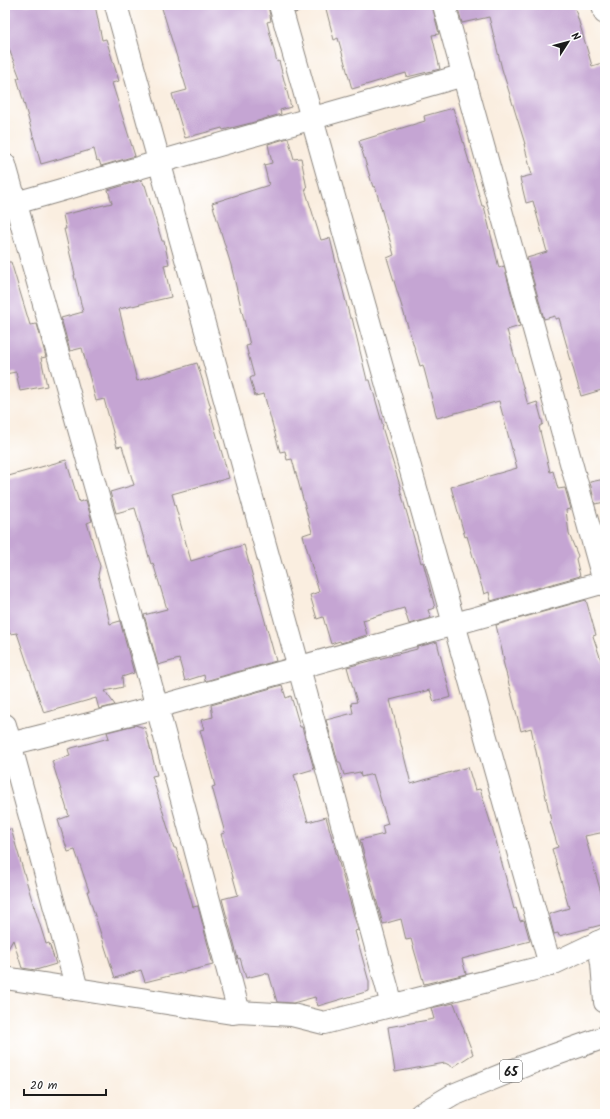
<svg xmlns="http://www.w3.org/2000/svg" width="610" height="1119" viewBox="0 0 610 1119" font-family="Kalam,sans-serif">
<style>
.building{fill:#c5a5d3}
.lines{fill:none;stroke-linecap:round;stroke-linejoin:round}
.minor-casing{stroke:#8b857e;stroke-width:24}
.major-casing{stroke:#8b857e;stroke-width:24}
.minor{stroke:#fff;stroke-width:22}
.major{stroke:#fff;stroke-width:22}
.labels{text-anchor:middle;stroke-width:4;stroke-linejoin:round;paint-order:stroke}
.shield{fill:#fff;stroke:#606060;stroke-width:1}
.shield-label{font-size:13px;font-weight:bold;fill:#1c1c1c}
</style>
<rect width="100%" height="100%" fill="#fff"/>
<filter id="ink" filterUnits="userSpaceOnUse"><feTurbulence type="fractalNoise" baseFrequency=".025" numOctaves="2"/><feDisplacementMap in="SourceGraphic" scale="8" xChannelSelector="R" yChannelSelector="G"/><feConvolveMatrix kernelMatrix="1 2 1 2 8 2 1 2 1" color-interpolation-filters="sRGB"/></filter>
<filter id="wash" filterUnits="userSpaceOnUse"><feTurbulence type="fractalNoise" baseFrequency=".012" numOctaves="4" result="noise"/><feDisplacementMap in="SourceGraphic" scale="16" xChannelSelector="R" yChannelSelector="G"/><feGaussianBlur stdDeviation="0.9" result="paint"/><feColorMatrix in="noise" values="0 0 0 0 0 0 0 0 0 0 0 0 0 0 0 0 0 1.4 0 .05"/><feComposite in="paint" operator="in"/></filter>
<g filter="url(#wash)">
<rect width="100%" height="100%" fill="#faeee0"/>
<g id="blocks">
<g class="building">
<path d="M 5,5 L 95,5 L 102,40 L 106,39 L 119,81 L 112,83 L 135,156 L 101,166 L 99,160 L 97,161 L 94,149 L 41,164 L 17,78 L 20,78 L 9,49 L 5,34 Z"/>
<path d="M 161,5 L 268,5 L 271,21 L 267,22 L 277,62 L 279,61 L 291,107 L 280,110 L 281,114 L 251,123 L 223,130 L 222,128 L 185,138 L 172,94 L 187,90 Z"/>
<path d="M 293,5 L 306,5 L 307,9 L 295,13 Z"/>
<path d="M 325,5 L 432,5 L 439,34 L 432,35 L 440,69 L 407,77 L 406,73 L 352,89 L 338,38 L 334,40 Z"/>
<path d="M 457,5 L 574,5 L 592,66 L 602,63 L 605,75 L 605,389 L 581,396 L 559,318 L 555,319 L 555,316 L 544,319 L 527,258 L 547,252 L 533,201 L 526,203 L 520,178 L 532,175 L 524,144 L 525,144 L 502,69 L 489,17 L 462,23 Z"/>
<path d="M 453,108 L 471,168 L 482,206 L 484,206 L 499,268 L 504,266 L 520,326 L 507,330 L 528,405 L 537,402 L 543,424 L 539,427 L 550,472 L 553,471 L 558,489 L 565,488 L 571,509 L 566,510 L 569,534 L 578,556 L 576,559 L 580,576 L 491,601 L 489,592 L 484,594 L 467,536 L 465,537 L 451,487 L 517,468 L 499,401 L 437,418 L 423,365 L 420,366 L 387,258 L 394,255 L 375,186 L 373,187 L 359,141 L 425,121 L 424,116 Z"/>
<path d="M 288,138 L 294,159 L 301,158 L 307,189 L 305,189 L 321,240 L 330,238 L 337,267 L 350,318 L 352,318 L 367,380 L 370,380 L 383,426 L 382,427 L 401,489 L 400,489 L 421,563 L 423,562 L 435,608 L 428,610 L 431,618 L 409,624 L 404,608 L 363,620 L 367,635 L 341,643 L 340,641 L 331,644 L 323,617 L 317,619 L 310,595 L 319,592 L 303,535 L 312,532 L 292,459 L 287,460 L 285,451 L 280,452 L 264,394 L 255,396 L 250,378 L 254,376 L 246,346 L 250,345 L 231,265 L 212,203 L 269,185 L 264,165 L 272,163 L 268,144 Z"/>
<path d="M 142,180 L 144,185 L 145,185 L 162,241 L 164,241 L 169,264 L 164,265 L 171,297 L 119,309 L 137,381 L 197,363 L 211,408 L 209,408 L 229,478 L 172,494 L 191,561 L 244,545 L 276,661 L 205,681 L 204,675 L 185,681 L 179,659 L 158,665 L 144,615 L 167,609 L 153,563 L 151,564 L 135,508 L 116,513 L 110,492 L 134,485 L 122,446 L 117,447 L 104,399 L 96,401 L 82,348 L 70,351 L 61,318 L 83,312 L 74,275 L 75,275 L 64,229 L 66,229 L 63,215 L 112,203 L 108,190 Z"/>
<path d="M 5,262 L 11,262 L 30,325 L 37,324 L 46,357 L 41,358 L 47,386 L 20,391 L 16,372 L 5,374 Z"/>
<path d="M 66,460 L 79,502 L 86,500 L 92,521 L 87,523 L 100,566 L 98,575 L 110,624 L 120,621 L 134,673 L 122,677 L 123,687 L 105,691 L 115,705 L 99,709 L 96,698 L 44,713 L 17,633 L 10,634 L 5,618 L 5,477 Z"/>
<path d="M 605,479 L 605,502 L 595,504 L 590,482 Z"/>
<path d="M 586,600 L 596,635 L 593,636 L 605,672 L 605,832 L 585,836 L 605,907 L 605,924 L 559,936 L 558,933 L 554,934 L 549,914 L 569,908 L 552,849 L 558,847 L 550,821 L 551,821 L 531,728 L 521,731 L 503,661 L 504,659 L 496,625 Z"/>
<path d="M 437,642 L 451,697 L 434,702 L 430,690 L 390,700 L 411,784 L 468,767 L 475,790 L 480,789 L 495,837 L 514,909 L 516,908 L 520,921 L 524,920 L 530,941 L 462,959 L 466,974 L 424,984 L 411,939 L 406,940 L 401,919 L 383,924 L 360,840 L 384,834 L 382,826 L 388,824 L 373,774 L 361,777 L 360,772 L 344,775 L 340,762 L 338,762 L 326,720 L 353,713 L 351,703 L 357,702 L 347,667 L 417,649 L 417,647 Z"/>
<path d="M 282,685 L 286,698 L 291,696 L 300,727 L 302,727 L 314,769 L 294,775 L 308,822 L 326,817 L 358,930 L 355,931 L 369,982 L 369,991 L 318,1006 L 315,997 L 293,1003 L 277,1002 L 269,974 L 266,974 L 266,973 L 246,978 L 240,958 L 238,959 L 222,899 L 238,895 L 221,834 L 225,833 L 212,787 L 215,786 L 200,730 L 204,729 L 201,720 L 213,717 L 211,705 Z"/>
<path d="M 135,725 L 145,728 L 157,775 L 152,776 L 174,848 L 176,848 L 193,907 L 198,906 L 213,965 L 145,982 L 141,970 L 115,978 L 87,891 L 89,891 L 75,850 L 68,852 L 58,820 L 69,816 L 52,761 L 70,756 L 68,749 L 109,738 L 107,732 Z"/>
<path d="M 11,829 L 34,907 L 34,906 L 46,944 L 49,943 L 56,964 L 36,970 L 22,968 L 13,940 L 5,954 L 5,830 Z"/>
<path d="M 454,1003 L 473,1054 L 453,1067 L 445,1063 L 395,1072 L 388,1027 L 434,1019 L 431,1008 Z"/>
</g>
</g>
</g>
<g filter="url(#ink)">
<use href="#blocks" fill-opacity="0" stroke="#8b857e" stroke-width="1"/>
<g class="lines">
<g class="minor-casing">
<g id="minor">
<path d="M 116,5 L 392,1005"/>
<path d="M 280,5 L 550,965"/>
<path d="M 444,5 L 605,585"/>
<path d="M 603,5 L 605,13"/>
<path d="M 5,165 L 157,707 L 239,1012"/>
<path d="M 5,206 L 464,75"/>
<path d="M 5,725 L 77,989"/>
<path d="M 10,744 L 157,707 L 605,582"/>
<path d="M 598,942 L 602,963 L 605,1002"/>
<path d="M 5,978 L 232,1013 L 239,1012 L 292,1015 L 324,1023 L 550,965 L 605,939"/>
</g>
</g>
<g class="major-casing">
<path id="major" d="M 421,1114 L 453,1095 L 526,1065 L 605,1037"/>
</g>
<use href="#minor" class="minor"/>
<use href="#major" class="major"/>
</g>
</g>
<g class="labels">
<rect class="shield" x="500" y="1060" width="22" height="22" rx="3"/>
<g class="shield-label">
<text x="511" y="1076">65</text>
</g>
</g>
<rect width="610" height="1119" fill="none" stroke="#fff" stroke-width="20"/>
<g transform="translate(568 42) rotate(54)" stroke="#ffffff" stroke-width="3" paint-order="stroke">
<path d="M0-3L7 15L0 10L-7 15Z" fill="#1c1c1c"/>
<text y="-6" font-size="11" font-weight="bold" text-anchor="middle" fill="#1c1c1c">N</text>
</g>
<path d="M24 1089v6h82v-6" fill="none" stroke="#1c1c1c" stroke-width="2"/>
<text x="30" y="1089" font-size="12" fill="#1c1c1c" stroke="#ffffff" stroke-width="3" paint-order="stroke">20 m</text>
</svg>
